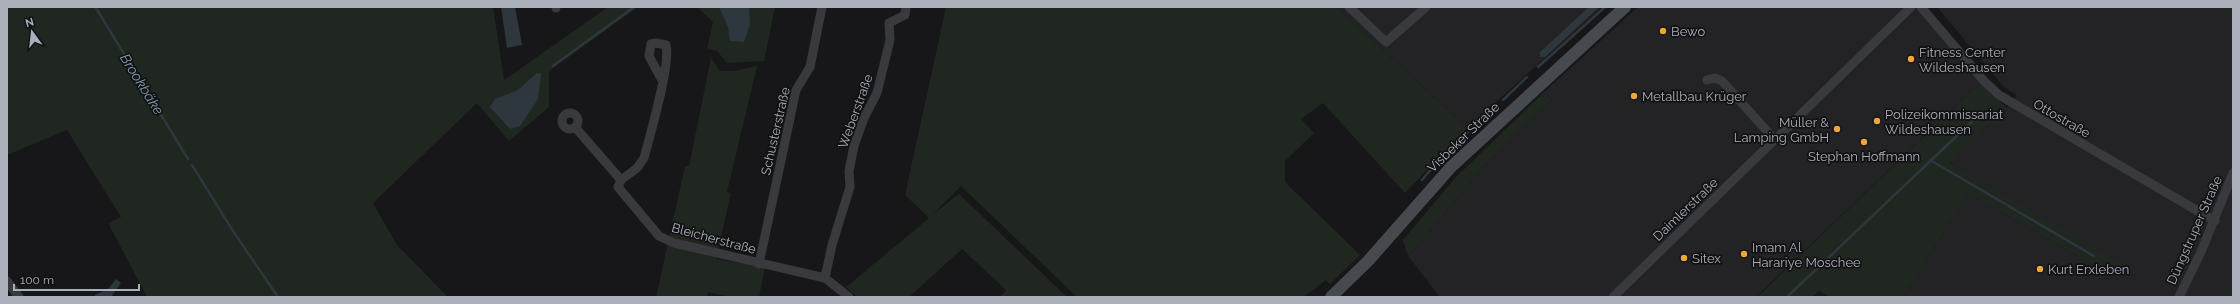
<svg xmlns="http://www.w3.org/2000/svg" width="2240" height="304" viewBox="0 0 2240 304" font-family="Raleway,sans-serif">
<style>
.built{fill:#232326}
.green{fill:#1f2720}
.water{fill:#2d373d}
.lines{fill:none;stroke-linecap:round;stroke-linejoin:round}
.stream{stroke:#2d373d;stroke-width:2.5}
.minor{stroke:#383a3e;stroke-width:9}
.secondary{stroke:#46494e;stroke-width:12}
.poi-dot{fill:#eea53a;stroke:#121214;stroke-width:1.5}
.labels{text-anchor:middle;stroke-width:3.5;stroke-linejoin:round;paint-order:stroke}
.poi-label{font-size:13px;fill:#aaafb9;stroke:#121214;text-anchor:start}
.street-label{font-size:13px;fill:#aaafb9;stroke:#121214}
.water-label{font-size:14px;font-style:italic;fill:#819fb3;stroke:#121214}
</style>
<rect width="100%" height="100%" fill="#171719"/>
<g class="built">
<path d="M 1337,7 L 1602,7 L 1467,128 Z"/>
<path d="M 1638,7 L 1918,7 L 1980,83 L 1756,297 L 1440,297 L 1408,256 L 1488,162 L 1552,100 L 1544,92 Z"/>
<path d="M 1937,7 L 2233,7 L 2233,297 L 1903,297 L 1968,193 L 2119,280 L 1950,162 L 2007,108 L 2017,95 L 2004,87 Z"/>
</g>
<g class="green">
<path d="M 7,7 L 493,7 L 504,80 L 608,7 L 638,7 L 549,71 L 549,107 L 509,141 L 477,103 L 373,203 L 397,245 L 448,297 L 147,297 L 108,223 L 121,217 L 67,130 L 7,155 Z"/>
<path d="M 697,7 L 775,7 L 764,61 L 727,63 L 717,51 L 707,49 L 713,22 Z"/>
<path d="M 946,7 L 1337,7 L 1467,128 L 1405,193 L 1323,103 L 1301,119 L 1314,133 L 1285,161 L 1285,182 L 1360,255 L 1330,284 L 1326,280 L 1304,297 L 1077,297 L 961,186 L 933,214 L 959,194 L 1067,297 L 1000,297 L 1006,290 L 962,249 L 909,297 L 857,297 L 846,287 L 929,218 L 905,195 Z"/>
<path d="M 711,58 L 720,71 L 734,71 L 757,66 L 727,192 L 731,193 L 716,259 L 765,268 L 759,297 L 731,297 L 708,292 L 707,297 L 656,297 L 685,166 L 689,166 Z"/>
<path d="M 1980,83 L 2007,108 L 1950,163 L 2127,266 L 2119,280 L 1968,193 L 1903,297 L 1830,297 L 1819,291 L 1812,297 L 1757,297 Z"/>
<path d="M 1544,92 L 1552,100 L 1488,162 L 1408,256 L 1403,240 L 1455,178 Z"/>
</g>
<g class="water">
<path d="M 501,7 L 515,7 L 522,45 L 507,48 Z"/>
<path d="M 719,7 L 749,7 L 750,25 L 744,42 L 730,41 L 728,27 Z"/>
<path d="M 1589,7 L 1599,7 L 1545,57 L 1540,57 L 1540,52 Z"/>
<path d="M 537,73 L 541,74 L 538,99 L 520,126 L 510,129 L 490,107 L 495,99 L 518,90 Z"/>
<path d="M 116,279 L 121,283 L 111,297 L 95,297 L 95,295 L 108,289 Z"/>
</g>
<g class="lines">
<g class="stream">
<path d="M 96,8 L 188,159"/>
<path d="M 553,66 L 634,7"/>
<path d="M 1538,67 L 1605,7"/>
<path d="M 1503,100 L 1527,77"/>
<path d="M 1930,160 L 2094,256"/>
<path d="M 192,165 L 233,231 L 278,297"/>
<path d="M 1422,180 L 1439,160 L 1491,110"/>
<path d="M 1787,297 L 1981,113"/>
</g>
<g class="minor">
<path d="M 556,7 L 556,8"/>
<path d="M 1349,7 L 1386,42 L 1426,7"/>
<path d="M 1921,7 L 1984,81 L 1999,95 L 2215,221"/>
<path d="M 1707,80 L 1714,78 L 1722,81 L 1774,139"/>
<circle cx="570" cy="121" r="8"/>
<path d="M 575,127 L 621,180 L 618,187 L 659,236 L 674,243 L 825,278 L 849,297"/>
<path d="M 621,180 L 637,168 L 644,158 C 650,135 671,64 666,45 L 656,43 L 651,44 L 649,56 L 662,80"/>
<path d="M 759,264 L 796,90 L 810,67 L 822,7"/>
<path d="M 825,278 L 832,245 L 850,187 L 849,171 L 854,146 L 864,118 L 877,93 L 890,40 L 889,23 L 905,15 L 906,7"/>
<path d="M 7,281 L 19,297"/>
<path d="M 1613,297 L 1911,7"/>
<path d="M 2179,297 L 2201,252 L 2233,173"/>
</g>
<path class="secondary" d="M 1331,297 L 1368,261 L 1451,167 L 1625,7"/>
</g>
<g class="poi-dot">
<circle cx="1663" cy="31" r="4"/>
<circle cx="1911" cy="59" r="4"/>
<circle cx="1634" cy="96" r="4"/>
<circle cx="1877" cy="121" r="4"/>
<circle cx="1837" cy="129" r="4"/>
<circle cx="1864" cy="142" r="4"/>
<circle cx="1744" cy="254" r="4"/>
<circle cx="1684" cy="258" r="4"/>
<circle cx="2040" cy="269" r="4"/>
</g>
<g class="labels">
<g class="poi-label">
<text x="1671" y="36">Bewo</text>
<text x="1919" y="57">Fitness Center<tspan x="1919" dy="15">Wildeshausen</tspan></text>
<text x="1642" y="101">Metallbau Krüger</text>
<text x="1885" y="119">Polizeikommissariat<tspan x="1885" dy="15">Wildeshausen</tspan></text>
<text x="1829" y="127" text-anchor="end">Müller &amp;<tspan x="1829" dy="15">Lamping GmbH</tspan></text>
<text x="1864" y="161" text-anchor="middle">Stephan Hoffmann</text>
<text x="1752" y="252">Imam Al<tspan x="1752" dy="15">Harariye Moschee</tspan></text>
<text x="1692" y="263">Sitex</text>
<text x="2048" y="274">Kurt Erxleben</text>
</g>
<g class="street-label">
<text transform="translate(855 111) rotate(-70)" y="5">Weberstraße</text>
<text transform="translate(2062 118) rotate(30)" y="5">Ottostraße</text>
<text transform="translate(775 131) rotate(-77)" y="5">Schusterstraße</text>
<text transform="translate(1463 137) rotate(-44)" y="5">Visbeker Straße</text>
<text transform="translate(1685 209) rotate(-44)" y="5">Daimlerstraße</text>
<text transform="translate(2194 230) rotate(-66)" y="5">Düngstruper Straße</text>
<text transform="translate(714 238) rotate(15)" y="5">Bleicherstraße</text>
</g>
<g class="water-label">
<text transform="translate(142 84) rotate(58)" y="5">Brookbäke</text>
</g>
</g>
<rect width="2240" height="304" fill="none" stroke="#aaafb9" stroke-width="16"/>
<g transform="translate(32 32) rotate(345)" stroke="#121214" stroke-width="3" paint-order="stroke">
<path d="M0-3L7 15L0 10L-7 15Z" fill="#aaafb9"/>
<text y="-6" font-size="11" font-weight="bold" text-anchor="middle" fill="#aaafb9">N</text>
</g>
<path d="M14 284v6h125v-6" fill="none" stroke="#aaafb9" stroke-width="2"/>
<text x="20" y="284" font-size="12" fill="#aaafb9" stroke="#121214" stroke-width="3" paint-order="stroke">100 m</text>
</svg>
